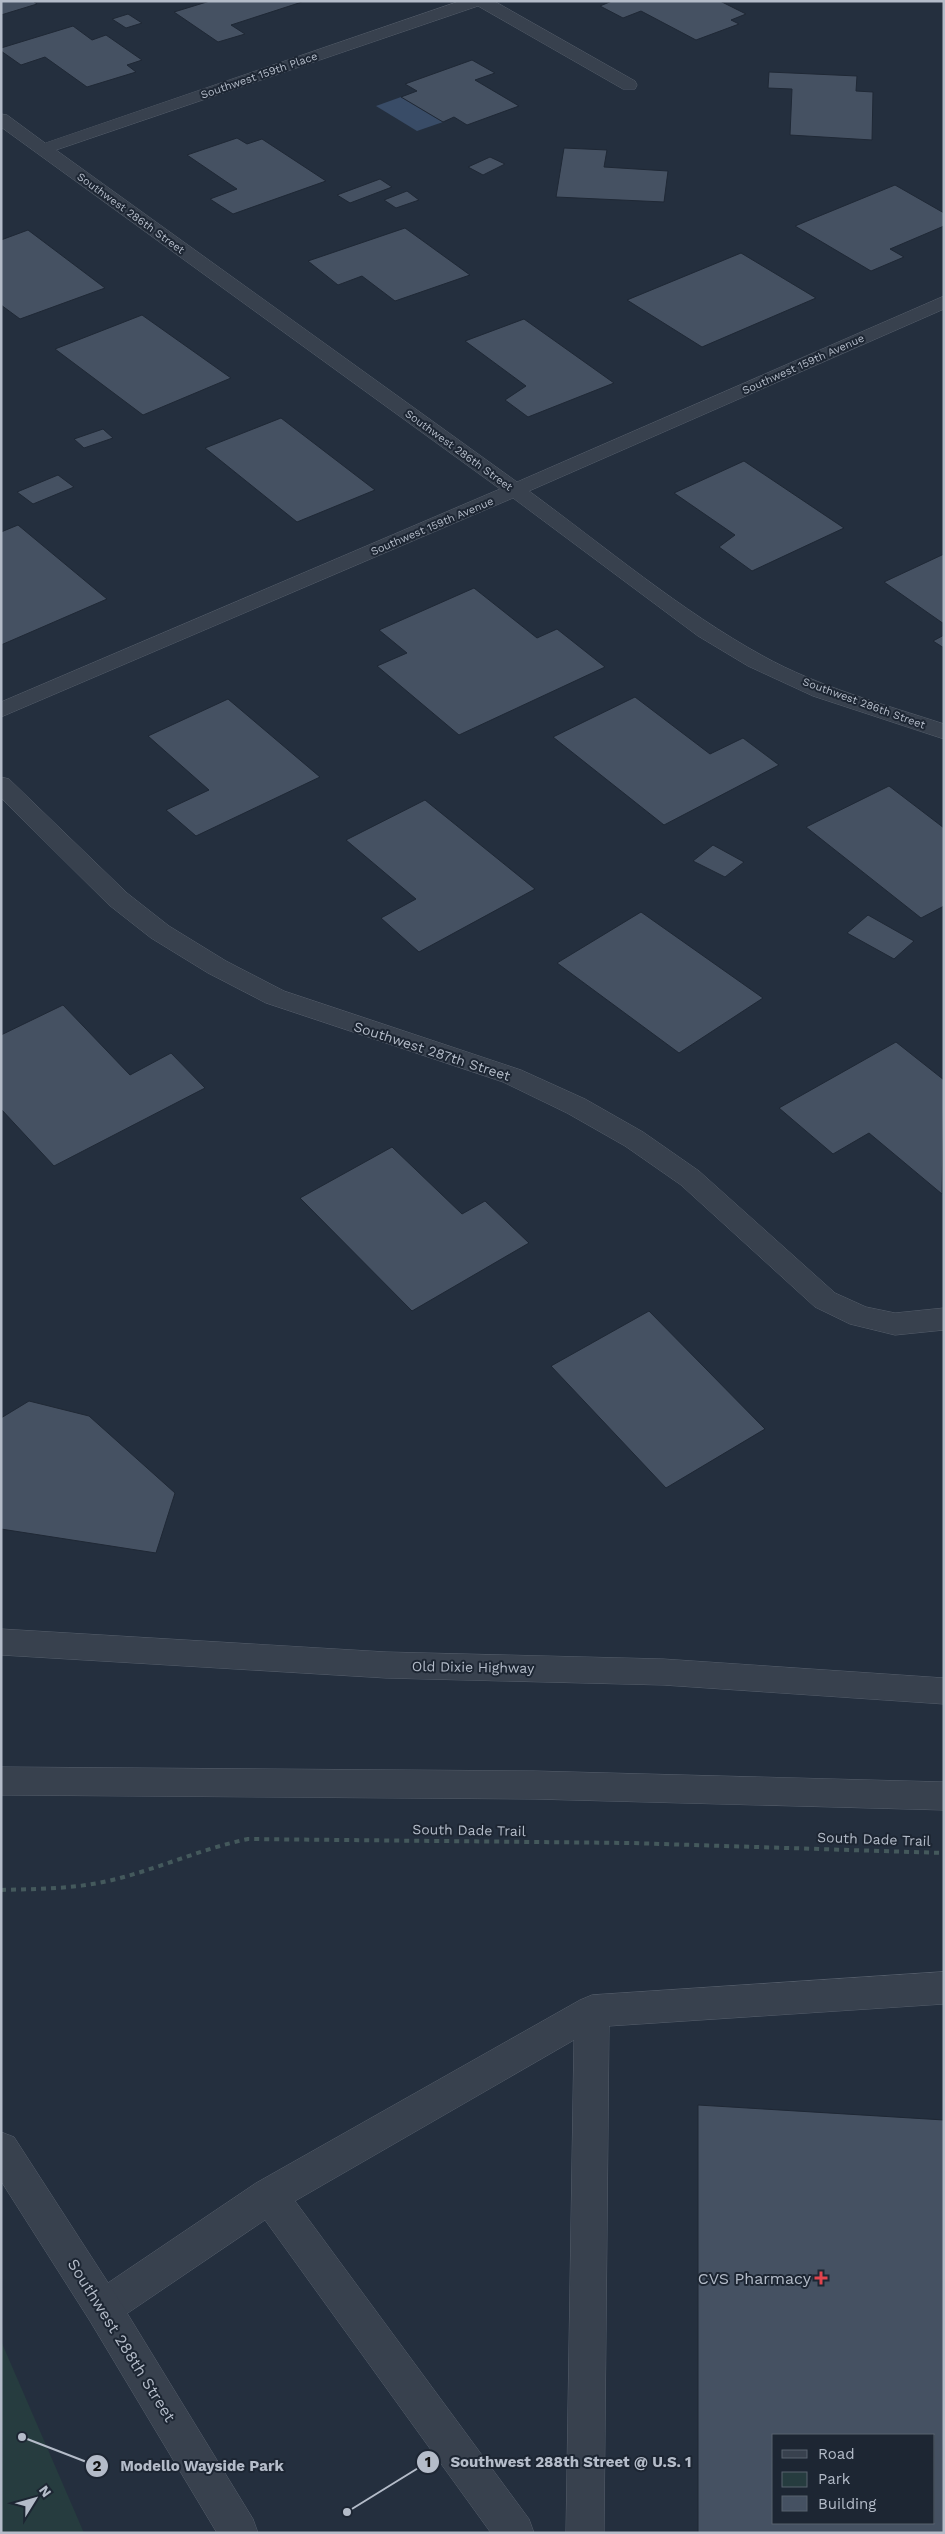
<svg xmlns="http://www.w3.org/2000/svg" width="945" height="2534" viewBox="0 0 945 2534" font-family="'Work Sans',sans-serif">
<style>
.green{fill:#263c3f}
.water{fill:#394c67}
.building{fill:#455162;stroke:#1f2835;fill-rule:evenodd}
.lines{fill:none;stroke-linecap:round;stroke-linejoin:round}
.service-casing{stroke:#565f6c;stroke-width:1}
.minor-casing{stroke:#565f6c;stroke-width:1}
.tertiary-casing{stroke:#565f6c;stroke-width:1}
.path{stroke:#44595c;stroke-width:4;stroke-dasharray:5 5;stroke-linecap:butt}
.service{fill:#38414e;fill-rule:evenodd}
.minor{fill:#38414e;fill-rule:evenodd}
.tertiary{fill:#38414e;fill-rule:evenodd}
.health-dot{fill:#e0444e;stroke:#1d2633;stroke-width:2}
.labels{text-anchor:middle;stroke-width:4;stroke-linejoin:round;paint-order:stroke}
.far-street-label{font-size:11px;fill:#b4bcc9;stroke:#1d2633}
.street-label{font-size:14px;fill:#b4bcc9;stroke:#1d2633}
.near-poi-label{font-size:16px;fill:#b4bcc9;stroke:#1d2633;text-anchor:end}
.near-street-label{font-size:16px;fill:#b4bcc9;stroke:#1d2633}
.leader{fill:none;stroke:#b4bcc9;stroke-width:2}
.callout-dot{fill:#b4bcc9;stroke:#1d2633;stroke-width:2}
.mark-label{font-size:15px;text-anchor:middle;font-weight:bold;fill:#111}
.callout-label{font-size:15px;text-anchor:middle;font-weight:bold;fill:#b4bcc9;stroke:#1d2633;stroke-width:4;stroke-linejoin:round;paint-order:stroke}
</style>
<rect width="100%" height="100%" fill="#242f3e"/>
<path class="green" d="M 1,2341 L 84,2533 L 1,2533 Z"/>
<path class="water" d="M 401,97 L 443,122 L 417,131 L 376,106 Z"/>
<g class="building">
<path d="M 1,1 L 33,1 L 37,4 L 1,15 Z"/>
<path d="M 210,1 L 301,1 L 302,2 L 231,25 L 245,34 L 218,42 L 174,12 Z"/>
<path d="M 612,1 L 720,1 L 746,14 L 731,20 L 739,24 L 696,40 L 641,11 L 623,18 L 600,6 Z"/>
<path d="M 128,14 L 142,23 L 126,28 L 112,19 Z"/>
<path d="M 73,26 L 92,40 L 106,35 L 142,60 L 127,65 L 136,72 L 87,87 L 45,57 L 21,65 L 1,51 L 1,48 Z"/>
<path d="M 472,60 L 495,73 L 475,80 L 519,106 L 467,125 L 454,117 L 443,122 L 401,97 L 417,91 L 405,84 Z"/>
<path d="M 769,72 L 857,76 L 856,91 L 873,92 L 872,140 L 790,135 L 792,89 L 768,88 Z"/>
<path d="M 237,138 L 247,144 L 262,139 L 326,181 L 233,214 L 210,199 L 237,189 L 187,155 Z"/>
<path d="M 564,148 L 607,150 L 604,167 L 668,171 L 664,202 L 556,197 Z"/>
<path d="M 490,157 L 505,164 L 483,175 L 468,167 Z"/>
<path d="M 380,179 L 392,187 L 350,203 L 337,195 Z"/>
<path d="M 895,185 L 944,213 L 944,226 L 890,249 L 904,257 L 871,271 L 795,226 Z"/>
<path d="M 407,191 L 419,200 L 396,208 L 384,200 Z"/>
<path d="M 405,228 L 470,275 L 395,301 L 362,276 L 338,285 L 308,261 Z"/>
<path d="M 28,230 L 105,288 L 20,319 L 1,305 L 1,240 Z"/>
<path d="M 741,253 L 816,298 L 702,347 L 627,300 Z"/>
<path d="M 142,315 L 231,378 L 143,415 L 55,349 Z"/>
<path d="M 524,319 L 614,383 L 528,417 L 505,400 L 526,386 L 465,341 Z"/>
<path d="M 281,418 L 375,490 L 297,522 L 205,448 Z"/>
<path d="M 103,429 L 113,438 L 84,448 L 74,439 Z"/>
<path d="M 744,461 L 844,528 L 752,571 L 719,547 L 735,535 L 674,493 Z"/>
<path d="M 58,475 L 74,487 L 33,504 L 17,492 Z"/>
<path d="M 18,525 L 107,599 L 1,645 L 1,532 Z"/>
<path d="M 944,554 L 944,624 L 884,582 Z"/>
<path d="M 474,588 L 537,638 L 557,629 L 605,667 L 459,735 L 377,666 L 407,653 L 379,630 Z"/>
<path d="M 944,635 L 944,648 L 933,641 Z"/>
<path d="M 635,697 L 710,754 L 743,738 L 779,765 L 664,825 L 553,737 Z"/>
<path d="M 228,699 L 320,777 L 196,836 L 166,810 L 209,790 L 148,736 Z"/>
<path d="M 889,786 L 944,828 L 944,906 L 921,918 L 806,827 Z"/>
<path d="M 425,800 L 535,889 L 419,952 L 381,918 L 416,899 L 346,840 Z"/>
<path d="M 713,845 L 744,862 L 725,877 L 693,861 Z"/>
<path d="M 641,912 L 763,998 L 679,1053 L 557,963 Z"/>
<path d="M 868,915 L 914,941 L 894,959 L 847,933 Z"/>
<path d="M 63,1005 L 130,1075 L 171,1053 L 205,1088 L 54,1166 L 1,1109 L 1,1035 Z"/>
<path d="M 896,1042 L 944,1080 L 942,1194 L 869,1133 L 833,1154 L 779,1108 Z"/>
<path d="M 392,1147 L 462,1214 L 485,1201 L 529,1243 L 412,1311 L 300,1198 Z"/>
<path d="M 649,1311 L 765,1429 L 666,1488 L 551,1366 Z"/>
<path d="M 29,1401 L 89,1416 L 175,1493 L 156,1553 L 1,1529 L 1,1418 Z"/>
<path d="M 698,2105 L 944,2120 L 944,2533 L 698,2533 ZM 774,2435 L 934,2435 L 934,2523 L 774,2523 Z"/>
</g>
<g class="lines">
<g class="service-casing">
<g id="service">
<path d="M 1,1767 L 534,1771 L 944,1782 L 944,1810 L 534,1799 L 1,1795 Z"/>
<path d="M 944,1972 L 944,2004 L 609,2026 L 604,2533 L 566,2533 L 574,2040 L 295,2201 L 529,2519 L 534,2533 L 491,2533 L 265,2220 L 116,2321 L 103,2326 L 90,2321 L 85,2308 L 90,2295 L 256,2183 L 580,2000 L 592,1995 Z"/>
</g>
</g>
<g class="minor-casing">
<g id="minor">
<path d="M 460,1 L 494,1 L 635,81 L 637,85 L 635,89 L 623,89 L 478,6 L 56,150 L 517,482 L 944,296 L 944,309 L 529,491 C 604,546 681,611 763,656 C 819,687 883,704 944,724 L 944,739 L 813,696 L 748,666 L 698,636 L 513,498 L 1,717 L 1,702 L 500,489 L 1,127 L 1,114 L 7,115 L 45,143 Z"/>
<path d="M 1,777 L 9,779 L 127,893 L 169,926 L 226,961 L 284,991 L 521,1070 L 585,1099 L 643,1132 L 699,1171 L 835,1293 L 866,1307 L 895,1313 L 944,1308 L 944,1330 L 895,1335 L 850,1324 L 815,1307 L 681,1185 L 625,1146 L 567,1113 L 503,1082 L 266,1003 L 208,973 L 151,938 L 109,905 L 1,798 Z"/>
</g>
</g>
<g class="tertiary-casing">
<g id="tertiary">
<path d="M 1,1629 L 386,1652 L 663,1659 L 944,1678 L 944,1704 L 663,1685 L 386,1678 L 1,1655 Z"/>
<path d="M 1,2132 L 14,2137 L 116,2295 L 253,2519 L 258,2533 L 217,2533 L 90,2321 L 1,2181 Z"/>
</g>
</g>
<path class="path" d="M 1,1890 C 37,1889 73,1889 108,1881 C 156,1870 200,1849 248,1839 L 631,1843 L 944,1853"/>
<use href="#service" class="service"/>
<use href="#minor" class="minor"/>
<use href="#tertiary" class="tertiary"/>
</g>
<path class="health-dot" d="M818.5 2270.5h5v5h5v5h-5v5h-5v-5h-5v-5h5z"/>
<g class="labels">
<g class="far-street-label">
<text transform="translate(259 75) rotate(-19)" y="4">Southwest 159th Place</text>
<text transform="translate(131 213) rotate(36)" y="4">Southwest 286th Street</text>
<text transform="translate(803 364) rotate(-24)" y="4">Southwest 159th Avenue</text>
<text transform="translate(459 450) rotate(36)" y="4">Southwest 286th Street</text>
<text transform="translate(432 526) rotate(-23)" y="4">Southwest 159th Avenue</text>
<text transform="translate(864 703) rotate(20)" y="4">Southwest 286th Street</text>
</g>
<g class="street-label">
<text transform="translate(432 1051) rotate(18)" y="5">Southwest 287th Street</text>
<text transform="translate(473 1667) rotate(1)" y="5">Old Dixie Highway</text>
<text transform="translate(469 1830) rotate(1)" y="5">South Dade Trail</text>
<text transform="translate(874 1839) rotate(2)" y="5">South Dade Trail</text>
</g>
<g class="near-poi-label">
<text x="811" y="2284">CVS Pharmacy</text>
</g>
<g class="near-street-label">
<text transform="translate(122 2340) rotate(58)" y="6">Southwest 288th Street</text>
</g>
</g>
<path class="leader" d="M347 2512L428 2462M22 2437L97 2466"/>
<g class="callout-dot">
<circle cx="347" cy="2512" r="5"/>
<circle cx="22" cy="2437" r="5"/>
<circle cx="428" cy="2462" r="12"/>
<circle cx="97" cy="2466" r="12"/>
</g>
<g class="mark-label">
<text x="428" y="2467">1</text>
<text x="97" y="2471">2</text>
</g>
<g class="callout-label">
<text x="571" y="2467">Southwest 288th Street @ U.S. 1</text>
<text x="202" y="2471">Modello Wayside Park</text>
</g>
<rect width="945" height="2534" fill="none" stroke="#b4bcc9" stroke-width="5"/>
<rect x="772" y="2434" width="162" height="90" fill="#1d2633" stroke="#59626f"/>
<rect x="782" y="2450" width="25" height="8" fill="#38414e" stroke="#59626f"/>
<text x="818" y="2459" font-size="15" fill="#b4bcc9">Road</text>
<rect x="782" y="2472" width="25" height="15" fill="#263c3f" stroke="#59626f"/>
<text x="818" y="2484" font-size="15" fill="#b4bcc9">Park</text>
<rect x="782" y="2496" width="25" height="15" fill="#455162" stroke="#59626f"/>
<text x="818" y="2509" font-size="15" fill="#b4bcc9">Building</text>
<g transform="translate(35 2499) rotate(53)" stroke="#1d2633" stroke-width="4" paint-order="stroke">
<path d="M0-4L9 19L0 12L-9 19Z" fill="#b4bcc9"/>
<text y="-8" font-size="14" font-weight="bold" text-anchor="middle" fill="#b4bcc9">N</text>
</g>
</svg>
